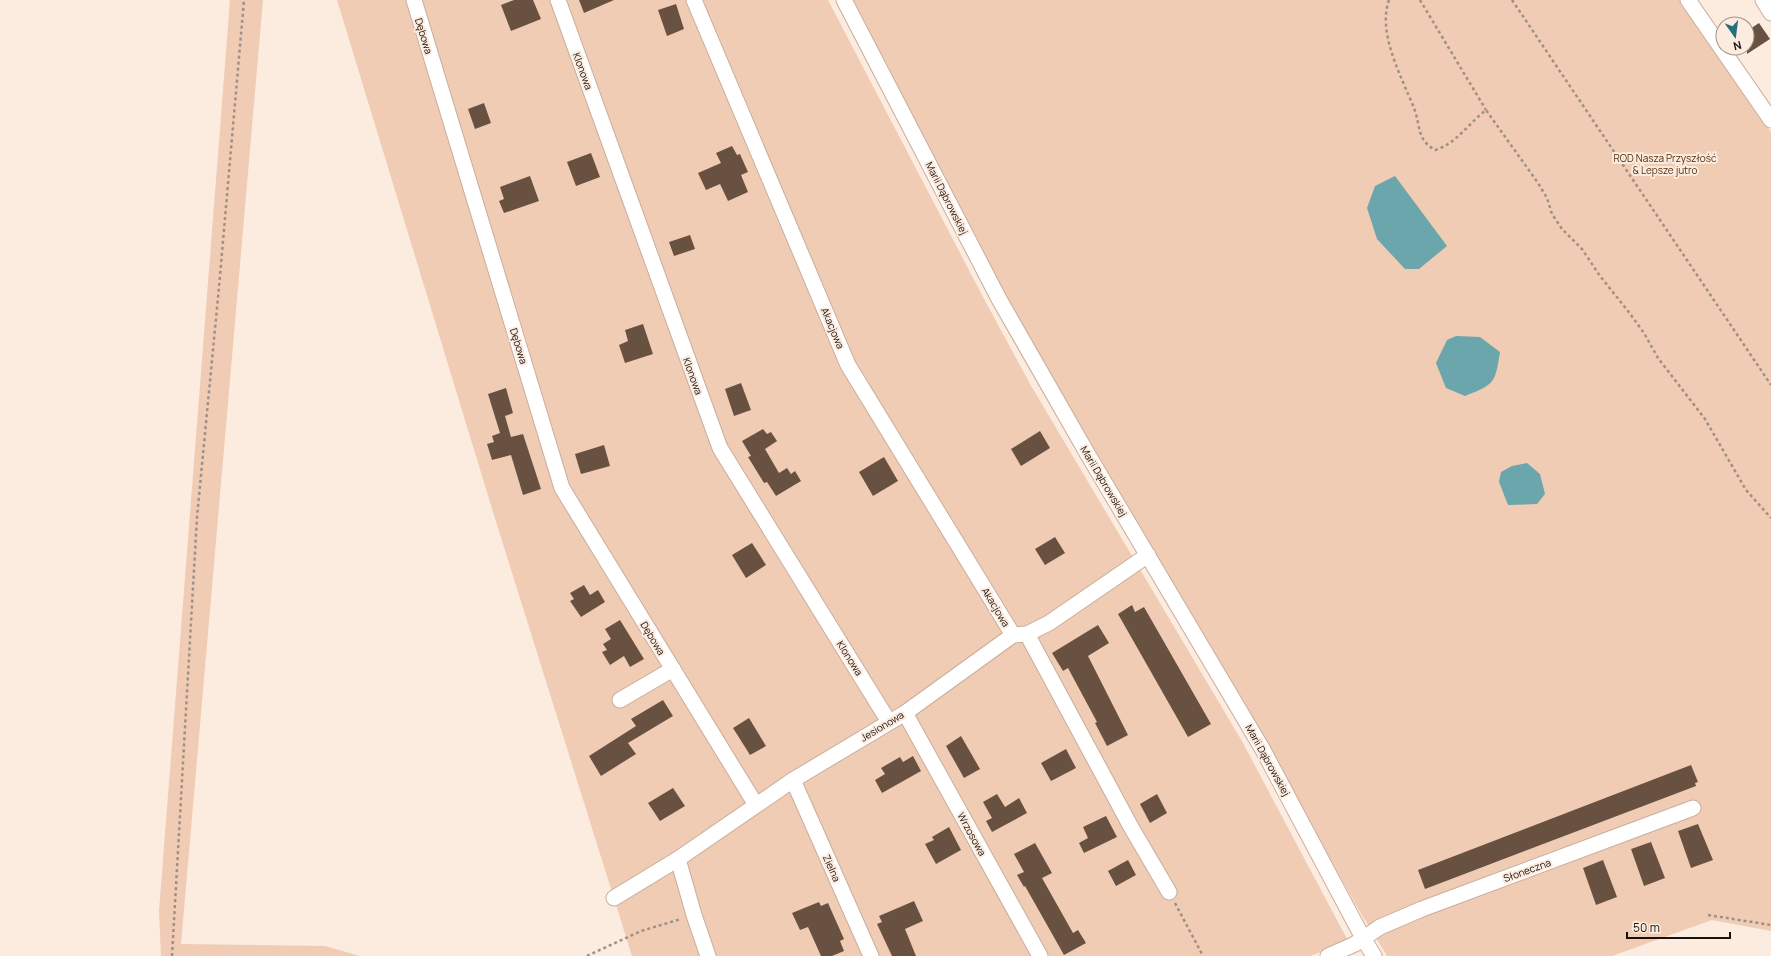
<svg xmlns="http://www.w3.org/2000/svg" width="1771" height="956" viewBox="0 0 1771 956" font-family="Manrope,sans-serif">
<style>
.green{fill:#f0ccb4}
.water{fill:#6ba6ad}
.building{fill:#695141}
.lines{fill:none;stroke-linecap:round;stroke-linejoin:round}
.minor-casing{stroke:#c9ad9b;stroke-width:17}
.path{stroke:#9e9086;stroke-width:2.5;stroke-dasharray:3 3;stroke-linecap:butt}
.minor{stroke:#fff;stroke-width:15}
.labels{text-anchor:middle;stroke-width:4;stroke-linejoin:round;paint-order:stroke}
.street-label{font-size:10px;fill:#1b110b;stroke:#fcebdf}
.park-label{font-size:10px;fill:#572e0e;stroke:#fcebdf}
</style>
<rect width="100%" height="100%" fill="#fcebdf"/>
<g class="green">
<path d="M 230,0 L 263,0 L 181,944 L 325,946 L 360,956 L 161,956 L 159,911 Z"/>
<path d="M 337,0 L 828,0 L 983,297 L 1030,384 L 1243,743 L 1347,939 L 1332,948 L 1310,956 L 632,956 L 493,512 Z"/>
<path d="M 853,0 L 1681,0 L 1771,132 L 1771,931 L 1712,920 L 1612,956 L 1387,956 L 1357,907 L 1263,737 L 1019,321 Z"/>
</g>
<g class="water">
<path d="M 1395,176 L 1447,246 L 1419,269 L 1405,269 L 1377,239 L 1367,208 L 1375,186 Z"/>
<path d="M 1456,336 L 1480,337 L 1500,352 C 1495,383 1495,384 1465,396 L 1446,388 L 1436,363 L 1447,340 Z"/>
<path d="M 1527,463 L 1540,474 L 1545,494 L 1537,504 L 1508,505 L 1499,482 L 1501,472 L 1512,466 Z"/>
</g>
<g class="building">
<path d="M 514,0 L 533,0 L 541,19 L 511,31 L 501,5 Z"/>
<path d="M 579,0 L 614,0 L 584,13 Z"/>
<path d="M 676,4 L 684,29 L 667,36 L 658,10 Z"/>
<path d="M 1759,23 L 1770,39 L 1747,54 L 1747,31 Z"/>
<path d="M 484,103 L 491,123 L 475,129 L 468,109 Z"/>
<path d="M 732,146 L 737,155 L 740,154 L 748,172 L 741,175 L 748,192 L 728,201 L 720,184 L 706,190 L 698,173 L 721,163 L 716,153 Z"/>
<path d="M 591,153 L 600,177 L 576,186 L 567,162 Z"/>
<path d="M 530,176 L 539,201 L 504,213 L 499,201 L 504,199 L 500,187 Z"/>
<path d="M 690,235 L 695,249 L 674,256 L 669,242 Z"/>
<path d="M 643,324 L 653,354 L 625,363 L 619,345 L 628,341 L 625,330 Z"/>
<path d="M 741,383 L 751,410 L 734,416 L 725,389 Z"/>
<path d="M 506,388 L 513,413 L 505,416 L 511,437 L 523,434 L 541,489 L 523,495 L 511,455 L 492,460 L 487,444 L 494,442 L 492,436 L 500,433 L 488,394 Z"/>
<path d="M 763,429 L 767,434 L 771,432 L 777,441 L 765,449 L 779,473 L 787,468 L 791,474 L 795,471 L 801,481 L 776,496 L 767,482 L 764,483 L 748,457 L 751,456 L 742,441 Z"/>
<path d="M 1040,431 L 1050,448 L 1021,466 L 1011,449 Z"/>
<path d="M 604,445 L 610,466 L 581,474 L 575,454 Z"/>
<path d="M 884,457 L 898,481 L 873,496 L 859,472 Z"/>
<path d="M 1055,537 L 1065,553 L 1045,565 L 1035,549 Z"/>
<path d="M 752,543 L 766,565 L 746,578 L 732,555 Z"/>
<path d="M 584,585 L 590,595 L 598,590 L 605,602 L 581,617 L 570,601 L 574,599 L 570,593 Z"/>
<path d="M 1132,605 L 1135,612 L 1144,607 L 1211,724 L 1188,737 L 1118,614 Z"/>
<path d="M 620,620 L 644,659 L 630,667 L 624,656 L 610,665 L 602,652 L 607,650 L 603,644 L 611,639 L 605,629 Z"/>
<path d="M 1098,625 L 1109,643 L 1088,656 L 1128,735 L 1107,746 L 1095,723 L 1097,722 L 1068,668 L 1063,671 L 1052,653 Z"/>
<path d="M 663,700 L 673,716 L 628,743 L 636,754 L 601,776 L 589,756 L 636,726 L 631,719 Z"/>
<path d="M 749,718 L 766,746 L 750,755 L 733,728 Z"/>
<path d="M 961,736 L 980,769 L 964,778 L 946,746 Z"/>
<path d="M 1066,749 L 1076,768 L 1051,781 L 1041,763 Z"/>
<path d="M 913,756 L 921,771 L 882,793 L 875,780 L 885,774 L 881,768 L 900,757 L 903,762 Z"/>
<path d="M 1691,765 L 1698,782 L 1695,783 L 1696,786 L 1425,889 L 1418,870 Z"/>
<path d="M 673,788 L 685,806 L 660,821 L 648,803 Z"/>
<path d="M 997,794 L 1005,807 L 1019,798 L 1027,813 L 992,832 L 986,821 L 992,818 L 983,802 Z"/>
<path d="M 1157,794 L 1167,813 L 1150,823 L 1140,804 Z"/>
<path d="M 1106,816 L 1117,837 L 1084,853 L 1079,843 L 1088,838 L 1083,827 Z"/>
<path d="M 1698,824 L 1713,860 L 1691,868 L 1678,831 Z"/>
<path d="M 949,827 L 961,850 L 936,864 L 925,844 L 934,840 L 932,837 Z"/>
<path d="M 1651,842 L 1665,878 L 1644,886 L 1631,849 Z"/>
<path d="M 1035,843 L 1052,873 L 1042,878 L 1073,933 L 1078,930 L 1086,943 L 1064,955 L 1025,886 L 1024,887 L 1017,875 L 1024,872 L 1014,854 Z"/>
<path d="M 1128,860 L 1136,875 L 1116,886 L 1108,871 Z"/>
<path d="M 1603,860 L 1617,897 L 1596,905 L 1583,868 Z"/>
<path d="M 914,901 L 923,921 L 905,929 L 916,956 L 892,956 L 877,924 L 882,922 L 879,916 Z"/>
<path d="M 819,902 L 821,906 L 828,903 L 844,939 L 840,941 L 844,951 L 832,956 L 821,956 L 808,927 L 800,930 L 792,913 Z"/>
</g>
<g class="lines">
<g class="minor-casing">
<g id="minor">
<path d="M 414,0 L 562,488 L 756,805"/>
<path d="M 558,0 L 720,448 L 889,722"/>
<path d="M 694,0 L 848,365 L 1013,635"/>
<path d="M 844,0 L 999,299 L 1087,453 L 1263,750 L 1363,938 L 1374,956"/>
<path d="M 1688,0 L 1771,120"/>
<path d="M 1763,0 L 1771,13"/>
<path d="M 1027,634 L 1131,827 L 1169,892"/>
<path d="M 620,700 L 673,669"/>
<path d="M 905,713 L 1040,956"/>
<path d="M 793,780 L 871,956"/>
<path d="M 678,859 L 694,915 L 708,956"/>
<path d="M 614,898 L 678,859 L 793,780 L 905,713 L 1013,635 L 1027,634 L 1049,623 L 1148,555"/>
<path d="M 1328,956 L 1355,944 L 1380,927 L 1422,909 L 1693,808"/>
</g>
</g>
<g class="path">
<path d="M 1389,0 C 1377,33 1402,78 1414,108 C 1421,126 1416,139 1435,150 C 1456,144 1469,123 1486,110 L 1538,183 L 1547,198 L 1552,214 L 1562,229 L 1582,249 L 1600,276 L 1628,311 L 1644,333 L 1658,358 L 1705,419 L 1746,490 L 1771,518"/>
<path d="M 1420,0 L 1486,110"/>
<path d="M 1512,0 L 1771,385"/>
<path d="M 1175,903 L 1203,956"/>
<path d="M 1708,915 L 1771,925"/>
<path d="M 172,956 L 197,517 L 219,287 L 244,0"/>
<path d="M 587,956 L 641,931 L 681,919"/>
</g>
<use href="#minor" class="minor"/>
</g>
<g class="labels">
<g class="street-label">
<text transform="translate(424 36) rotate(73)" y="4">Dębowa</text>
<text transform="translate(583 71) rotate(70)" y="4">Klonowa</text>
<text transform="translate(947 198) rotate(63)" y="4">Marii Dąbrowskiej</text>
<text transform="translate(833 328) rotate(67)" y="4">Akacjowa</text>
<text transform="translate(519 346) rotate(73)" y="4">Dębowa</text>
<text transform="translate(693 376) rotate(70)" y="4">Klonowa</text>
<text transform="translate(1104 481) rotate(59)" y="4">Marii Dąbrowskiej</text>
<text transform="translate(996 607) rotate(59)" y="4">Akacjowa</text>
<text transform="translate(653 638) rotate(59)" y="4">Dębowa</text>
<text transform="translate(850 658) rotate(58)" y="4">Klonowa</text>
<text transform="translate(882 726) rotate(-31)" y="4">Jesionowa</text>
<text transform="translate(1268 760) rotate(61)" y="4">Marii Dąbrowskiej</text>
<text transform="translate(972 834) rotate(61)" y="4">Wrzosowa</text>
<text transform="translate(832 868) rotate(66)" y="4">Zielna</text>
<text transform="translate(1527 870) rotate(-20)" y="4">Słoneczna</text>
</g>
<g class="park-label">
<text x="1665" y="162">ROD Nasza Przyszłość<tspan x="1665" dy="12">&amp; Lepsze jutro</tspan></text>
</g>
</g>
<g transform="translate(1735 36) rotate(166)"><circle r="19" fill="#fcebdf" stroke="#a2948a"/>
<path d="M0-3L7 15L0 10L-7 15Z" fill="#267079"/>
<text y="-6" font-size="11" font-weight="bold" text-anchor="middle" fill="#1b110b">N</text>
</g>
<path d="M1627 932v6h103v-6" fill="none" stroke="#1b110b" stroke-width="2"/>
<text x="1633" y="932" font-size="12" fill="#1b110b" stroke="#fcebdf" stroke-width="3" paint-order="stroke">50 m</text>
</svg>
